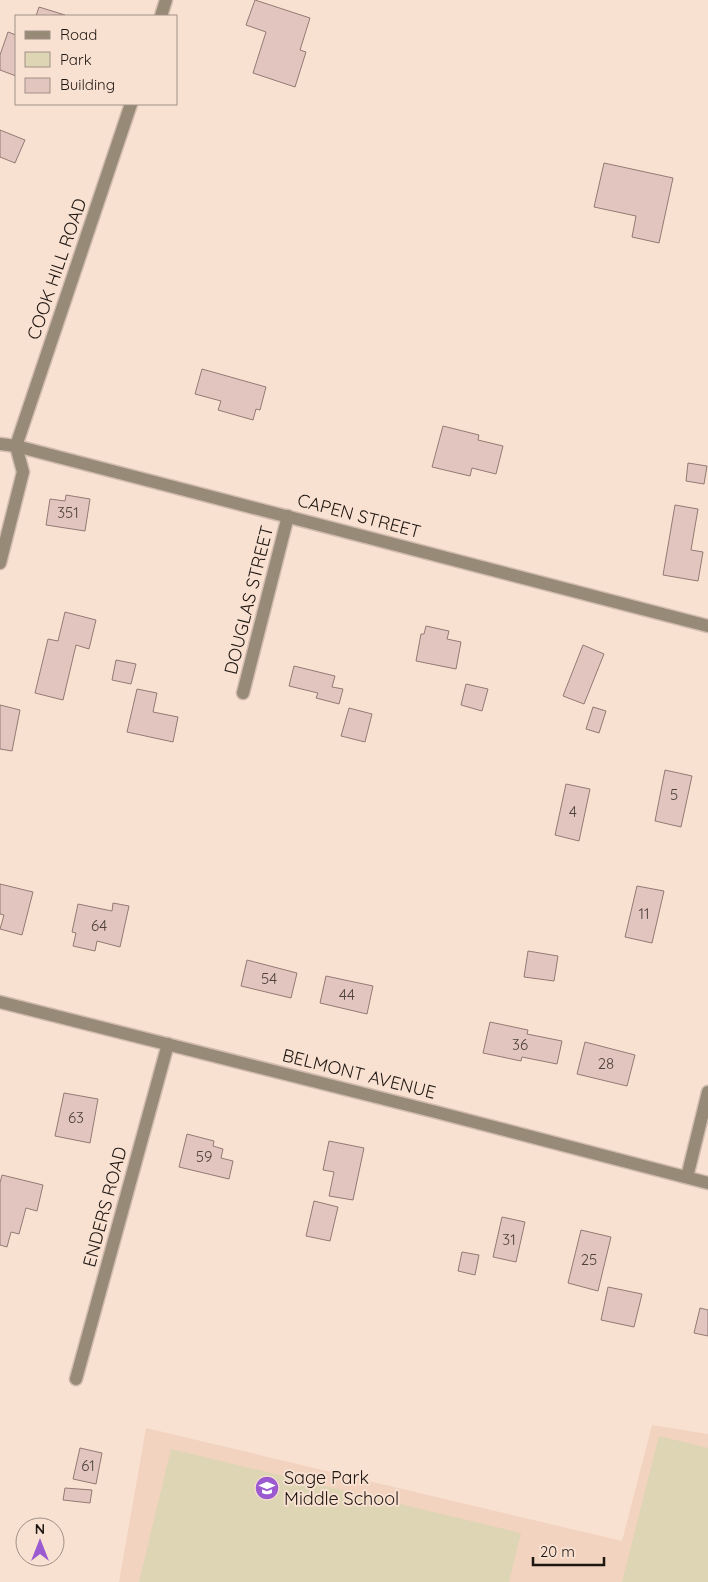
<svg xmlns="http://www.w3.org/2000/svg" width="708" height="1582" viewBox="0 0 708 1582" font-family="Quicksand,sans-serif">
<style>
.built{fill:#f2d3bf}
.green{fill:#ddd5b3}
.building{fill:#e2c5bf;stroke:#937a74}
.lines{fill:none;stroke-linecap:round;stroke-linejoin:round}
.street-casing{stroke:#d2bcaf;stroke-width:15}
.street{stroke:#978a77;stroke-width:12}
.labels{text-anchor:middle;stroke-width:4;stroke-linejoin:round;paint-order:stroke}
.number-label{font-size:15px;fill:#4f423c}
.street-label{font-size:18px;fill:#1e1611;stroke:#f9e1d2}
.poi-label{font-size:18px;fill:#1e1611;stroke:#f9e1d2;text-anchor:start}
</style>
<rect width="100%" height="100%" fill="#f9e1d2"/>
<path class="built" d="M 652,1425 L 708,1434 L 708,1582 L 119,1582 L 146,1428 L 622,1541 Z"/>
<g class="green">
<path d="M 659,1436 L 708,1448 L 708,1582 L 622,1582 Z"/>
<path d="M 171,1449 L 521,1533 L 509,1582 L 139,1582 Z"/>
</g>
<g class="building">
<path d="M 255,0 L 310,18 L 300,50 L 306,52 L 295,87 L 253,73 L 266,32 L 246,25 Z"/>
<path d="M 39,7 L 65,15 L 36,16 Z"/>
<path d="M 8,32 L 16,35 L 16,76 L 0,70 L 0,55 Z"/>
<path d="M 0,130 L 25,140 L 15,163 L 0,157 Z"/>
<path d="M 604,163 L 673,178 L 659,243 L 632,237 L 636,216 L 594,207 Z"/>
<path d="M 202,369 L 266,387 L 260,410 L 256,409 L 253,420 L 218,410 L 221,401 L 195,394 Z"/>
<path d="M 443,426 L 479,435 L 478,440 L 503,446 L 496,474 L 472,468 L 470,476 L 432,467 Z"/>
<path d="M 688,463 L 707,466 L 704,484 L 686,481 Z"/>
<path d="M 66,495 L 90,499 L 85,531 L 46,525 L 50,499 L 65,501 Z"/>
<path d="M 675,505 L 698,509 L 691,550 L 703,552 L 698,581 L 663,575 Z"/>
<path d="M 65,612 L 96,620 L 89,649 L 76,645 L 63,700 L 35,693 L 48,639 L 58,641 Z"/>
<path d="M 426,626 L 449,631 L 447,639 L 461,642 L 456,669 L 416,661 L 421,634 L 424,634 Z"/>
<path d="M 583,645 L 604,654 L 584,704 L 563,696 Z"/>
<path d="M 116,660 L 136,664 L 131,684 L 112,680 Z"/>
<path d="M 294,666 L 335,676 L 332,687 L 343,689 L 339,704 L 316,698 L 318,693 L 289,686 Z"/>
<path d="M 466,684 L 488,689 L 482,711 L 461,705 Z"/>
<path d="M 137,689 L 157,693 L 153,712 L 178,717 L 173,742 L 127,732 Z"/>
<path d="M 0,705 L 20,710 L 12,751 L 0,749 Z"/>
<path d="M 593,707 L 606,711 L 599,733 L 586,729 Z"/>
<path d="M 349,708 L 372,714 L 365,742 L 341,736 Z"/>
<path d="M 665,770 L 692,776 L 681,827 L 655,821 Z"/>
<path d="M 566,784 L 590,789 L 579,841 L 555,835 Z"/>
<path d="M 0,884 L 33,892 L 22,935 L 0,929 L 4,915 L 0,914 Z"/>
<path d="M 637,886 L 664,891 L 652,943 L 625,937 Z"/>
<path d="M 113,903 L 129,906 L 120,947 L 97,941 L 95,951 L 73,946 L 76,933 L 72,932 L 78,904 L 112,911 Z"/>
<path d="M 528,951 L 558,956 L 554,981 L 524,977 Z"/>
<path d="M 247,960 L 297,973 L 291,998 L 241,986 Z"/>
<path d="M 326,976 L 373,986 L 367,1014 L 320,1003 Z"/>
<path d="M 490,1022 L 528,1030 L 527,1034 L 562,1041 L 557,1064 L 522,1057 L 521,1061 L 483,1053 Z"/>
<path d="M 585,1042 L 635,1055 L 627,1086 L 577,1074 Z"/>
<path d="M 64,1093 L 98,1099 L 90,1143 L 55,1136 Z"/>
<path d="M 187,1134 L 214,1141 L 213,1146 L 223,1149 L 221,1158 L 233,1161 L 229,1179 L 179,1167 Z"/>
<path d="M 329,1141 L 364,1148 L 353,1200 L 329,1196 L 334,1172 L 323,1170 Z"/>
<path d="M 2,1175 L 43,1185 L 37,1211 L 26,1208 L 19,1234 L 11,1232 L 7,1247 L 0,1245 L 0,1183 Z"/>
<path d="M 314,1201 L 338,1207 L 330,1241 L 306,1236 Z"/>
<path d="M 502,1217 L 525,1222 L 516,1262 L 493,1257 Z"/>
<path d="M 581,1230 L 611,1237 L 598,1291 L 568,1283 Z"/>
<path d="M 462,1252 L 479,1255 L 475,1275 L 458,1271 Z"/>
<path d="M 608,1287 L 642,1294 L 634,1327 L 601,1320 Z"/>
<path d="M 700,1308 L 708,1310 L 708,1336 L 694,1333 Z"/>
<path d="M 80,1448 L 102,1453 L 96,1484 L 73,1479 Z"/>
<path d="M 65,1488 L 92,1490 L 90,1503 L 63,1500 Z"/>
</g>
<g class="lines">
<g class="street-casing">
<g id="street">
<path d="M 161,16 L 166,0"/>
<path d="M 0,444 L 16,446 L 708,626"/>
<path d="M 0,563 L 23,472 L 16,446 L 131,104"/>
<path d="M 243,693 L 288,516"/>
<path d="M 0,1002 L 436,1112 L 708,1183"/>
<path d="M 687,1177 L 708,1092"/>
<path d="M 76,1379 L 168,1044"/>
</g>
</g>
<use href="#street" class="street"/>
</g>
<defs>
<g id="school-disc" transform="scale(1.25)"><circle r="9.5" fill="#9b5ad0" stroke="#f9e1d2"/><path d="M0-5L7-2L0 1L-7-2ZM-4 1L0 2.5L4 1V4Q0 6-4 4Z" fill="#fff"/></g>
</defs>
<g fill-rule="evenodd">
<use href="#school-disc" x="267" y="1488"/>
</g>
<g class="labels">
<g class="number-label">
<text x="68" y="518">351</text>
<text x="674" y="800">5</text>
<text x="573" y="817">4</text>
<text x="644" y="919">11</text>
<text x="99" y="931">64</text>
<text x="269" y="984">54</text>
<text x="347" y="1000">44</text>
<text x="520" y="1050">36</text>
<text x="606" y="1069">28</text>
<text x="76" y="1123">63</text>
<text x="204" y="1162">59</text>
<text x="509" y="1245">31</text>
<text x="589" y="1265">25</text>
<text x="88" y="1471">61</text>
</g>
<g class="street-label">
<text transform="translate(57 269) rotate(-71)" y="6">COOK HILL ROAD</text>
<text transform="translate(359 516) rotate(15)" y="6">CAPEN STREET</text>
<text transform="translate(249 600) rotate(-76)" y="6">DOUGLAS STREET</text>
<text transform="translate(359 1074) rotate(14)" y="6">BELMONT AVENUE</text>
<text transform="translate(105 1207) rotate(-75)" y="6">ENDERS ROAD</text>
</g>
<g class="poi-label">
<text x="284" y="1484">Sage Park<tspan x="284" dy="21">Middle School</tspan></text>
</g>
</g>
<rect x="15" y="15" width="162" height="90" fill="#f9e1d2" stroke="#a19085"/>
<rect x="25" y="31" width="25" height="8" fill="#978a77" stroke="#a19085"/>
<text x="60" y="40" font-size="15" fill="#1e1611">Road</text>
<rect x="25" y="52" width="25" height="15" fill="#ddd5b3" stroke="#a19085"/>
<text x="60" y="65" font-size="15" fill="#1e1611">Park</text>
<rect x="25" y="78" width="25" height="15" fill="#e2c5bf" stroke="#a19085"/>
<text x="60" y="90" font-size="15" fill="#1e1611">Building</text>
<g transform="translate(40 1542)"><circle r="24" fill="#f9e1d2" stroke="#a19085"/>
<path d="M0-4L9 19L0 12L-9 19Z" fill="#9b5ad0"/>
<text y="-8" font-size="14" font-weight="bold" text-anchor="middle" fill="#1e1611">N</text>
</g>
<path d="M533 1557v8h71v-8" fill="none" stroke="#1e1611" stroke-width="2.5"/>
<text x="540" y="1557" font-size="15" fill="#1e1611" stroke="#f9e1d2" stroke-width="4" paint-order="stroke">20 m</text>
</svg>
